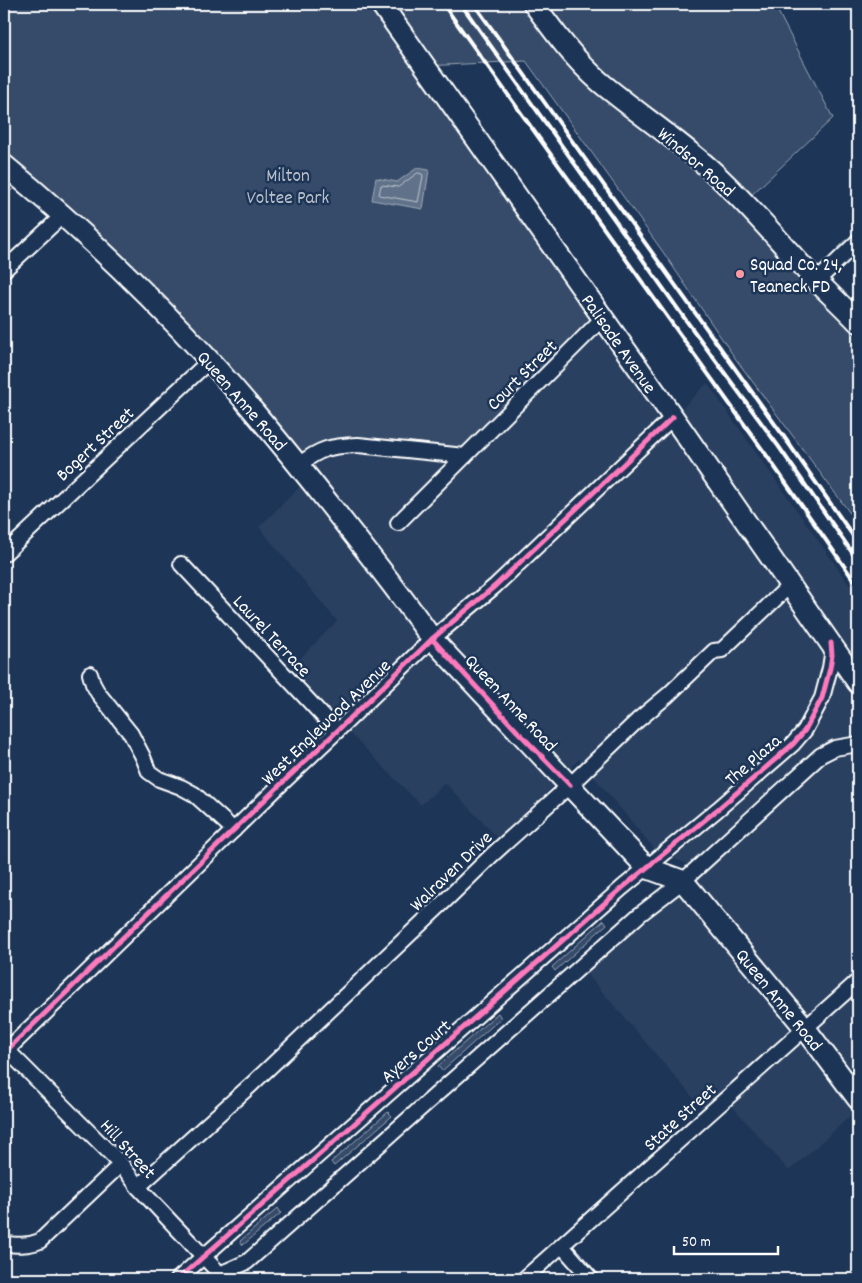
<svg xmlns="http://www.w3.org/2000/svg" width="862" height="1283" viewBox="0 0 862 1283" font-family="Dekko,sans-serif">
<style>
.built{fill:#2a4161}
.green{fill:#364b69;stroke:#9aa5b4}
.water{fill:#617289;stroke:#a0aab8}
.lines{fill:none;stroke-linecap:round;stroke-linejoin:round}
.shore{stroke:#c0c7d0;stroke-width:1}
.street-casing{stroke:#fff;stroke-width:18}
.secondary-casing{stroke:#fff;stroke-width:24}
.street{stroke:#1d3557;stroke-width:14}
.secondary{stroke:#1d3557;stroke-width:20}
.rail{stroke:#fff;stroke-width:4}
.cycleway-casing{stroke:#1d3557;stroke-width:8}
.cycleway{stroke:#fd7abc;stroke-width:5}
.poi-dot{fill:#ff9aa2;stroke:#1d3557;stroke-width:2}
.labels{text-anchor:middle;stroke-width:5;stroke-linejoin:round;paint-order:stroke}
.street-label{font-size:19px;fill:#fff;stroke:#1d3557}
.park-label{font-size:19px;fill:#b9c0ca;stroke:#1d3557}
.poi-label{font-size:19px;fill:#fff;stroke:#1d3557;text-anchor:start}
</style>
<rect width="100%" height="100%" fill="#1d3557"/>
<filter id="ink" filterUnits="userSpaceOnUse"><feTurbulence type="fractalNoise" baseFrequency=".02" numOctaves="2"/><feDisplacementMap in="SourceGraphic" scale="10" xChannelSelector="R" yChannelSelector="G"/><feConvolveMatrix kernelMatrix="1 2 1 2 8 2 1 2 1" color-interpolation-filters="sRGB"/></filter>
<g filter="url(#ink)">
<path class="built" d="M 603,318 L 674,417 L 707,383 L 858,597 L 858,1109 L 789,1171 L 726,1099 L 708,1115 L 581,967 L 630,924 L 639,927 L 644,924 L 705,871 L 657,852 L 579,759 L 500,840 L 445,783 L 421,805 L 343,726 L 284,675 L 337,621 L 259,527 L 309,478 L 299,465 Z"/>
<g class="green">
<path d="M 4,4 L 774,4 L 833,118 L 744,202 L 858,322 L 858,524 L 735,358 L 663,252 L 526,61 L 425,66 L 603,318 L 465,456 L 358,445 L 299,465 L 22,180 L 4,198 Z"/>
<path d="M 604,920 L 607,924 L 555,971 L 552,967 Z"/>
<path d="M 498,1013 L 501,1018 L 442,1071 L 438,1066 Z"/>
<path d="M 388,1112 L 392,1116 L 334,1166 L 331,1162 Z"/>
<path d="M 278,1208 L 281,1213 L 243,1245 L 240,1241 Z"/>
</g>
<path class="water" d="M 417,168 L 429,170 L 423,209 L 372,200 L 376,178 L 397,182 Z"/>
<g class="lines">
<path class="shore" d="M 418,173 L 422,174 L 423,176 L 418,202 L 379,195 L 381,185 L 398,187 Z"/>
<g class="street-casing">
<g id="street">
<path d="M 4,270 L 63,215"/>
<path d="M 817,281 L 858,241"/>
<path d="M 299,465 C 320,448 331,446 358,445 L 465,456 L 603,318"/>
<path d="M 398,523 L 465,456"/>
<path d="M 4,554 L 209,361"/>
<path d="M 181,564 L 337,731"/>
<path d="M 90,674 L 93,684 L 98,693 L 131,734 L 143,757 L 149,772 L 159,779 L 181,787 L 194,794 L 234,830"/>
<path d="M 7,1050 L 121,1164 L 138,1187 L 220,1274"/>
<path d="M 4,1053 L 280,785 L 337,731 L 432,639 L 495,586 L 673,417"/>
<path d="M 138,1187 L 252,1084 L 449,897 L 492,855 L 570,785 L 638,720 L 668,695 L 714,651 L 722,650 L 790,585"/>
<path d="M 4,1244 C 16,1245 28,1246 40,1241 L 121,1164"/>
<path d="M 562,1246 L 591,1279"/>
<path d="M 178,1279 L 622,888 L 718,809 L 793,744 L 805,730 L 822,698 L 830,668 L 832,655 L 831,644"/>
<path d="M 216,1279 L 220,1274 L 247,1262 L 639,915 L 683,881 L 821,755 L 835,748 L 858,744"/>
<path d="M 524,1279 L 858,981"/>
</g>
</g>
<g class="secondary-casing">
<g id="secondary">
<path d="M 381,4 L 673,417 L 858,683"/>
<path d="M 534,4 C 554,32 574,59 600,82 C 636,112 675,138 710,169 C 740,196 767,227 794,257 C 814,280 837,300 858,322"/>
<path d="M 4,165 C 77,225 146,291 210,361 C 255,411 297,463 338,515 C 370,556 403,597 432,639 L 647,868 L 683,881 L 805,1028 L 858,1099"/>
</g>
</g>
<use href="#street" class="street"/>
<use href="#secondary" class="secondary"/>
<g class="rail">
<path d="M 443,4 L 767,456 L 858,586"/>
<path d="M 461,4 L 685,319 L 779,447 L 858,561"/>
<path d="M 474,4 L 787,441 L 858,543"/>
</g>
<g class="cycleway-casing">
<g id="cycleway">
<path d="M 432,639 L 517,731 L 570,785"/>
<path d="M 4,1053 L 280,785 L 337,731 L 432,639 L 495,586 L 673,417"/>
<path d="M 178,1279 L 622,888 L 718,809 L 793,744 L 805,730 L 822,698 L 830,668 L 832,655 L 831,643"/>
</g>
</g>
<use href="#cycleway" class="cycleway"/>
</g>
</g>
<circle class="poi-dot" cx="740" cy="274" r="5"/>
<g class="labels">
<g class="street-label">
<text transform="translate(697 161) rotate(41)" y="7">Windsor Road</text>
<text transform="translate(620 343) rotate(55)" y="7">Palisade Avenue</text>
<text transform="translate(521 374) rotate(-45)" y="7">Court Street</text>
<text transform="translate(243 400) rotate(49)" y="7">Queen Anne Road</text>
<text transform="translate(94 443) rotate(-43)" y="7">Bogert Street</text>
<text transform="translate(273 635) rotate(47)" y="7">Laurel Terrace</text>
<text transform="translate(512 702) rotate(47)" y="7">Queen Anne Road</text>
<text transform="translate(325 721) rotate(-44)" y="7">West Englewood Avenue</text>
<text transform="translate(752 759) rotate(-41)" y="7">The Plaza</text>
<text transform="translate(450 870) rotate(-44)" y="7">Walraven Drive</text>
<text transform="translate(780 999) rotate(51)" y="7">Queen Anne Road</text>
<text transform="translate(415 1050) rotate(-41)" y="7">Ayers Court</text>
<text transform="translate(679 1116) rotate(-42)" y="7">State Street</text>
<text transform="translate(129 1148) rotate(48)" y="7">Hill Street</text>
</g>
<g class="park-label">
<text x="288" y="181">Milton<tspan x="288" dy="22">Voltee Park</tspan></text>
</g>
<g class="poi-label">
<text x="750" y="270">Squad Co. 24,<tspan x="750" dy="22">Teaneck FD</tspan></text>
</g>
</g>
<rect width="862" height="1283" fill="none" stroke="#1d3557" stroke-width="20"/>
<rect x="10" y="10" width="842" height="1263" fill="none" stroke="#fff" stroke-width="2" filter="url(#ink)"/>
<path d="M674 1246v8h104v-8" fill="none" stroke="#ffffff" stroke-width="2.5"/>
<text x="682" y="1246" font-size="15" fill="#ffffff" stroke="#1d3557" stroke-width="4" paint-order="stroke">50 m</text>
</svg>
